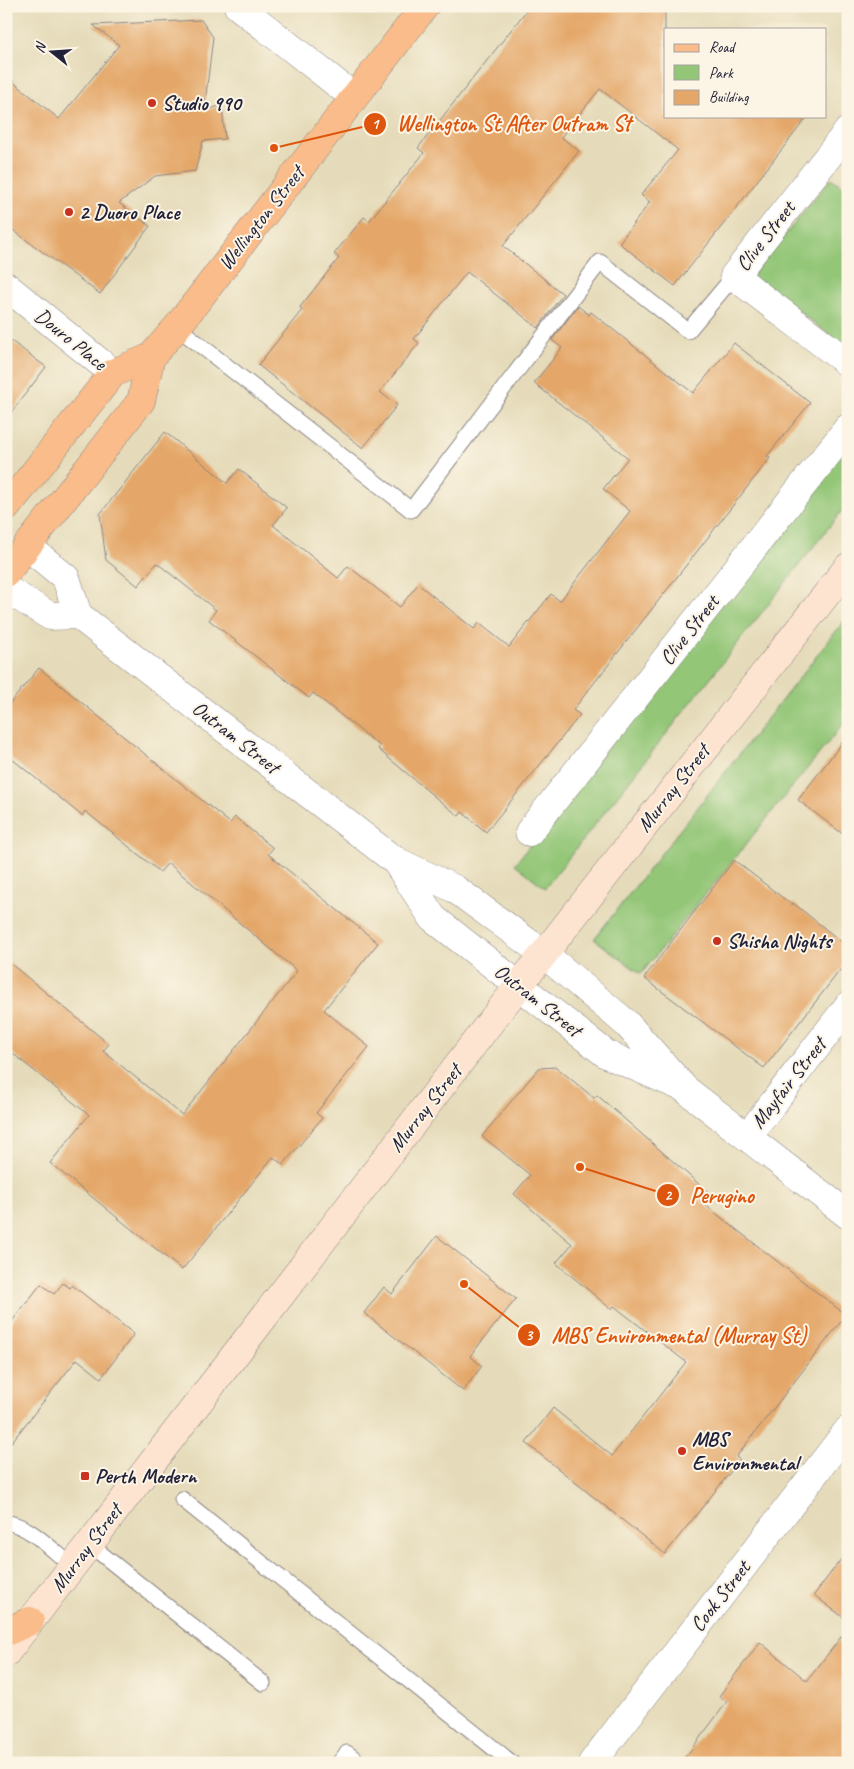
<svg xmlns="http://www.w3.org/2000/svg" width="854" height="1769" viewBox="0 0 854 1769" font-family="Caveat,sans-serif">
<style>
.built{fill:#e5dbba;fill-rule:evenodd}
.green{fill:#93c677;stroke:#5a7459}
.building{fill:#e4a769}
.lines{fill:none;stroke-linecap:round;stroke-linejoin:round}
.service-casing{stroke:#8a8483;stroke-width:17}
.minor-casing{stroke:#8a8483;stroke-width:29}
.tertiary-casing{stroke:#8a8483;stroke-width:29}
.secondary-casing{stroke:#8a8483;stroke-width:29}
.primary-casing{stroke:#8a8483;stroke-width:29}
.service{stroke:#fff;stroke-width:15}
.minor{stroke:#fff;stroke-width:28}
.tertiary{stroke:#fff;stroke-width:28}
.secondary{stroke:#fde4d0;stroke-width:28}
.primary{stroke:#f9bc8a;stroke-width:28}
.poi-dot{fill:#c8321e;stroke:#fcf5e5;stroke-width:2}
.labels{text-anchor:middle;stroke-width:4;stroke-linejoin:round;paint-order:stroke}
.poi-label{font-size:21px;font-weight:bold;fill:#22223b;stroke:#fcf5e5;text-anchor:start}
.street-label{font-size:21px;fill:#22223b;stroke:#fcf5e5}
.leader{fill:none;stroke:#de560e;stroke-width:2}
.callout-dot{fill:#de560e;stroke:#fcf5e5;stroke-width:2}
.mark-label{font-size:15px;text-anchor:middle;font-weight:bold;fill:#fff}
.callout-label{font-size:22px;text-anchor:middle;font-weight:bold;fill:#de560e;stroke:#fcf5e5;stroke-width:4;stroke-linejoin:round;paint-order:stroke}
</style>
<rect width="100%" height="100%" fill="#fcf5e5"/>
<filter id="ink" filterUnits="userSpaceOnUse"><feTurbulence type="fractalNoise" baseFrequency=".02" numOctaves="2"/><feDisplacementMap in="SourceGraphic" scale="10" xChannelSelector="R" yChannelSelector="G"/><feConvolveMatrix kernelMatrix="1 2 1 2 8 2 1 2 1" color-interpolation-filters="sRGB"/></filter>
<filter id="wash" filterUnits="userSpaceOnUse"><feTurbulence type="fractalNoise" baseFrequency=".0096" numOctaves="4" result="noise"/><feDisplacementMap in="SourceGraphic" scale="20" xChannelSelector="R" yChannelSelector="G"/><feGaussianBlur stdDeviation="1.12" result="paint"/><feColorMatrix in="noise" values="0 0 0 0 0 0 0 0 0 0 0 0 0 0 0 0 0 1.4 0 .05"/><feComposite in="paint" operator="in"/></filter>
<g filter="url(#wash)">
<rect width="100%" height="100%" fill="#f1e7cb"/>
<path class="built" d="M 6,6 L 848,6 L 848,1763 L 6,1763 ZM 665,29 L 825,29 L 825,116 L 665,116 Z"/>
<g class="green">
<path d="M 831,178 L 848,190 L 848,349 L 752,276 Z"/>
<path d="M 848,444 L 848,503 L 545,888 L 515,864 Z"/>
<path d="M 848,616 L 848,718 L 641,974 L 594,939 Z"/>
</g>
<g id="blocks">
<g class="building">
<path d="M 530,6 L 665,6 L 665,116 L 808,116 L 675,286 L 619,243 L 650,202 L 641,195 L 678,150 L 600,89 L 561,137 L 579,151 L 503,246 L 563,294 L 538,328 L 467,272 L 414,339 L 419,343 L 380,392 L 397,405 L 363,448 L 258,365 L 302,310 L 300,307 L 339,258 L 334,254 L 364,217 L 369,221 L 424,153 L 418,148 Z"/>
<path d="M 201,20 L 213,37 L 204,111 L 222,105 L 225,139 L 203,141 L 195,171 L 155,176 L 119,203 L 150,226 L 100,294 L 6,225 L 6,76 L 59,119 L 119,45 L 93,25 Z"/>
<path d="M 578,306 L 589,315 L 591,312 L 693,393 L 734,343 L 810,403 L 767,456 L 770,458 L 573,710 L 580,715 L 486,832 L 462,812 L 459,816 L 436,798 L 378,749 L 380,746 L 313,693 L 309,698 L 209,620 L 216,610 L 157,563 L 138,586 L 106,560 L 100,514 L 165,432 L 227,483 L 239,469 L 287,508 L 273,525 L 338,578 L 348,566 L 400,607 L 418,584 L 474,629 L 479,623 L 509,647 L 551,594 L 560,601 L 630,511 L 603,489 L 628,458 L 534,383 L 562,348 L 552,340 Z"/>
<path d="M 6,337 L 46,367 L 6,419 Z"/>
<path d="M 39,668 L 230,823 L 235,817 L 273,848 L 268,854 L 378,943 L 324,1010 L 369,1047 L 316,1113 L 322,1118 L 283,1165 L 273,1157 L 182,1270 L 50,1163 L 89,1115 L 6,1048 L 6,960 L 109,1044 L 103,1051 L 182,1115 L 297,971 L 168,863 L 160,872 L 85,811 L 82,816 L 6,754 L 6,708 Z"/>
<path d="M 848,735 L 848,838 L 798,800 Z"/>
<path d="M 734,860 L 792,905 L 793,903 L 848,947 L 848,960 L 764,1068 L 644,978 Z"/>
<path d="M 556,1067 L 594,1098 L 597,1095 L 708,1192 L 700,1201 L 846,1315 L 736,1457 L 740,1460 L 665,1554 L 526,1443 L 553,1408 L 612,1456 L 686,1362 L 614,1306 L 611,1309 L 556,1263 L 572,1244 L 514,1194 L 530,1175 L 482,1136 L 539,1068 Z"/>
<path d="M 437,1236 L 516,1299 L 470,1356 L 482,1366 L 463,1391 L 364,1313 L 384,1287 L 392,1294 Z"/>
<path d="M 63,1283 L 70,1288 L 72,1285 L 134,1334 L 101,1378 L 77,1359 L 6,1449 L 6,1329 L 41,1284 L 54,1294 Z"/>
<path d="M 848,1550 L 848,1621 L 814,1595 Z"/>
<path d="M 848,1628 L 848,1763 L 681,1763 L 727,1702 L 719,1696 L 760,1642 L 807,1681 Z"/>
</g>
</g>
</g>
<g filter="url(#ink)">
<use href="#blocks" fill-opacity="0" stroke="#8a8483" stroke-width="1"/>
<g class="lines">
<g class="service-casing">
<g id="service">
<path d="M 177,327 L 411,510 L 600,262 L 688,331 L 734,276"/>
<path d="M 182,1499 L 512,1763"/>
<path d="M 6,1523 C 28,1523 55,1553 72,1566"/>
<path d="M 89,1544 L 263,1683"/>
<path d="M 339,1763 L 347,1753 L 360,1763"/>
</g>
</g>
<g class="minor-casing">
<g id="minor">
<path d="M 238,6 L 354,97"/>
<path d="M 848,131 L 734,276 L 848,363"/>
<path d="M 6,286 L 113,373"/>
<path d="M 529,832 L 848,428"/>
<path d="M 747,1137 L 848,1006"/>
<path d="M 592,1763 L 848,1430"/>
</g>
</g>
<g class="tertiary-casing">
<g id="tertiary">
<path d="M 27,546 L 66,578 L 78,615 L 394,860 L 455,889 L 544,954 L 627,1024 L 685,1089 L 848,1215"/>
<path d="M 6,589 L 50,616 L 78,615"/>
<path d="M 395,860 L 433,918 L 606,1054 L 677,1085"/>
</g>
</g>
<g class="secondary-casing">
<path id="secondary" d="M 6,1653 L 499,1011 L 848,567"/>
</g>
<g class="primary-casing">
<g id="primary">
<path d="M 6,508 L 113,373 L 151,357 L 177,327 L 425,6"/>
<path d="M 6,573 L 141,401 L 151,357"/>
<path d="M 6,1632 L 30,1621"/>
</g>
</g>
<use href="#service" class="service"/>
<use href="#minor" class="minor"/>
<use href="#tertiary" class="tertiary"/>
<use href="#secondary" class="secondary"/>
<use href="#primary" class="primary"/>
</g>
</g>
<g class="poi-dot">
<circle cx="152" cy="103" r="5"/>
<circle cx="69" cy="212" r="5"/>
<circle cx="717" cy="941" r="5"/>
<circle cx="682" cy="1451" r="5"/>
<rect x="80" y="1471" width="10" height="10" rx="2.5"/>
</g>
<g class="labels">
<g class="poi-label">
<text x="162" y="110">Studio 990</text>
<text x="79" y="219">2 Duoro Place</text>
<text x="727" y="948">Shisha Nights</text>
<text x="692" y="1446">MBS<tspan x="692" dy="24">Environmental</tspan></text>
<text x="95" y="1483">Perth Modern</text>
</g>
<g class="street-label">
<text transform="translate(261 218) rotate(-52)" y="7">Wellington Street</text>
<text transform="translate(765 236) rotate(-52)" y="7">Clive Street</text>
<text transform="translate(71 339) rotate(39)" y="7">Douro Place</text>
<text transform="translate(689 630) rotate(-52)" y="7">Clive Street</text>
<text transform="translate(236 737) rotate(38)" y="7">Outram Street</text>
<text transform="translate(673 788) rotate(-52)" y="7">Murray Street</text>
<text transform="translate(538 1000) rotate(38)" y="7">Outram Street</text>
<text transform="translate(788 1083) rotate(-52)" y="7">Mayfair Street</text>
<text transform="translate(425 1108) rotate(-52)" y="7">Murray Street</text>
<text transform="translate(86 1548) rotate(-53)" y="7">Murray Street</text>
<text transform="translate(720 1596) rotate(-52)" y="7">Cook Street</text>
</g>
</g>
<path class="leader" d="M274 148L375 124M580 1167L668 1195M464 1284L529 1335"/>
<g class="callout-dot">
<circle cx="274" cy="148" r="5"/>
<circle cx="580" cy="1167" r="5"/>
<circle cx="464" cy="1284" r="5"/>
<circle cx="375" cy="124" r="12"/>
<circle cx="668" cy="1195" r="12"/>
<circle cx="529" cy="1335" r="12"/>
</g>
<g class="mark-label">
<text x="375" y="129">1</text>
<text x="668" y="1200">2</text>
<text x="529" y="1340">3</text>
</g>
<g class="callout-label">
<text x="514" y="131">Wellington St After Outram St</text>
<text x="722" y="1203">Perugino</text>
<text x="679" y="1343">MBS Environmental (Murray St)</text>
</g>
<rect width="854" height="1769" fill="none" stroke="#fcf5e5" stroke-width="25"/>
<rect x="664" y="28" width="162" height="90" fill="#fcf5e5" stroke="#a5a1a1"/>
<rect x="674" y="44" width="25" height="8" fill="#f9bc8a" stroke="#a5a1a1"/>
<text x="709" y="52" font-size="15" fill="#22223b">Road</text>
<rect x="674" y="65" width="25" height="15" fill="#93c677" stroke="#a5a1a1"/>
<text x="709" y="78" font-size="15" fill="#22223b">Park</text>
<rect x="674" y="90" width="25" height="15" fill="#e4a769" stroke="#a5a1a1"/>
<text x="709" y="102" font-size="15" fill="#22223b">Building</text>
<g transform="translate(52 52) rotate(287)" stroke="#fcf5e5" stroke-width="4" paint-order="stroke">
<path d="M0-4L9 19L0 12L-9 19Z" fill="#22223b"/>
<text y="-8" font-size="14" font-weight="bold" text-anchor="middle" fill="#22223b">N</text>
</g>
</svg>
